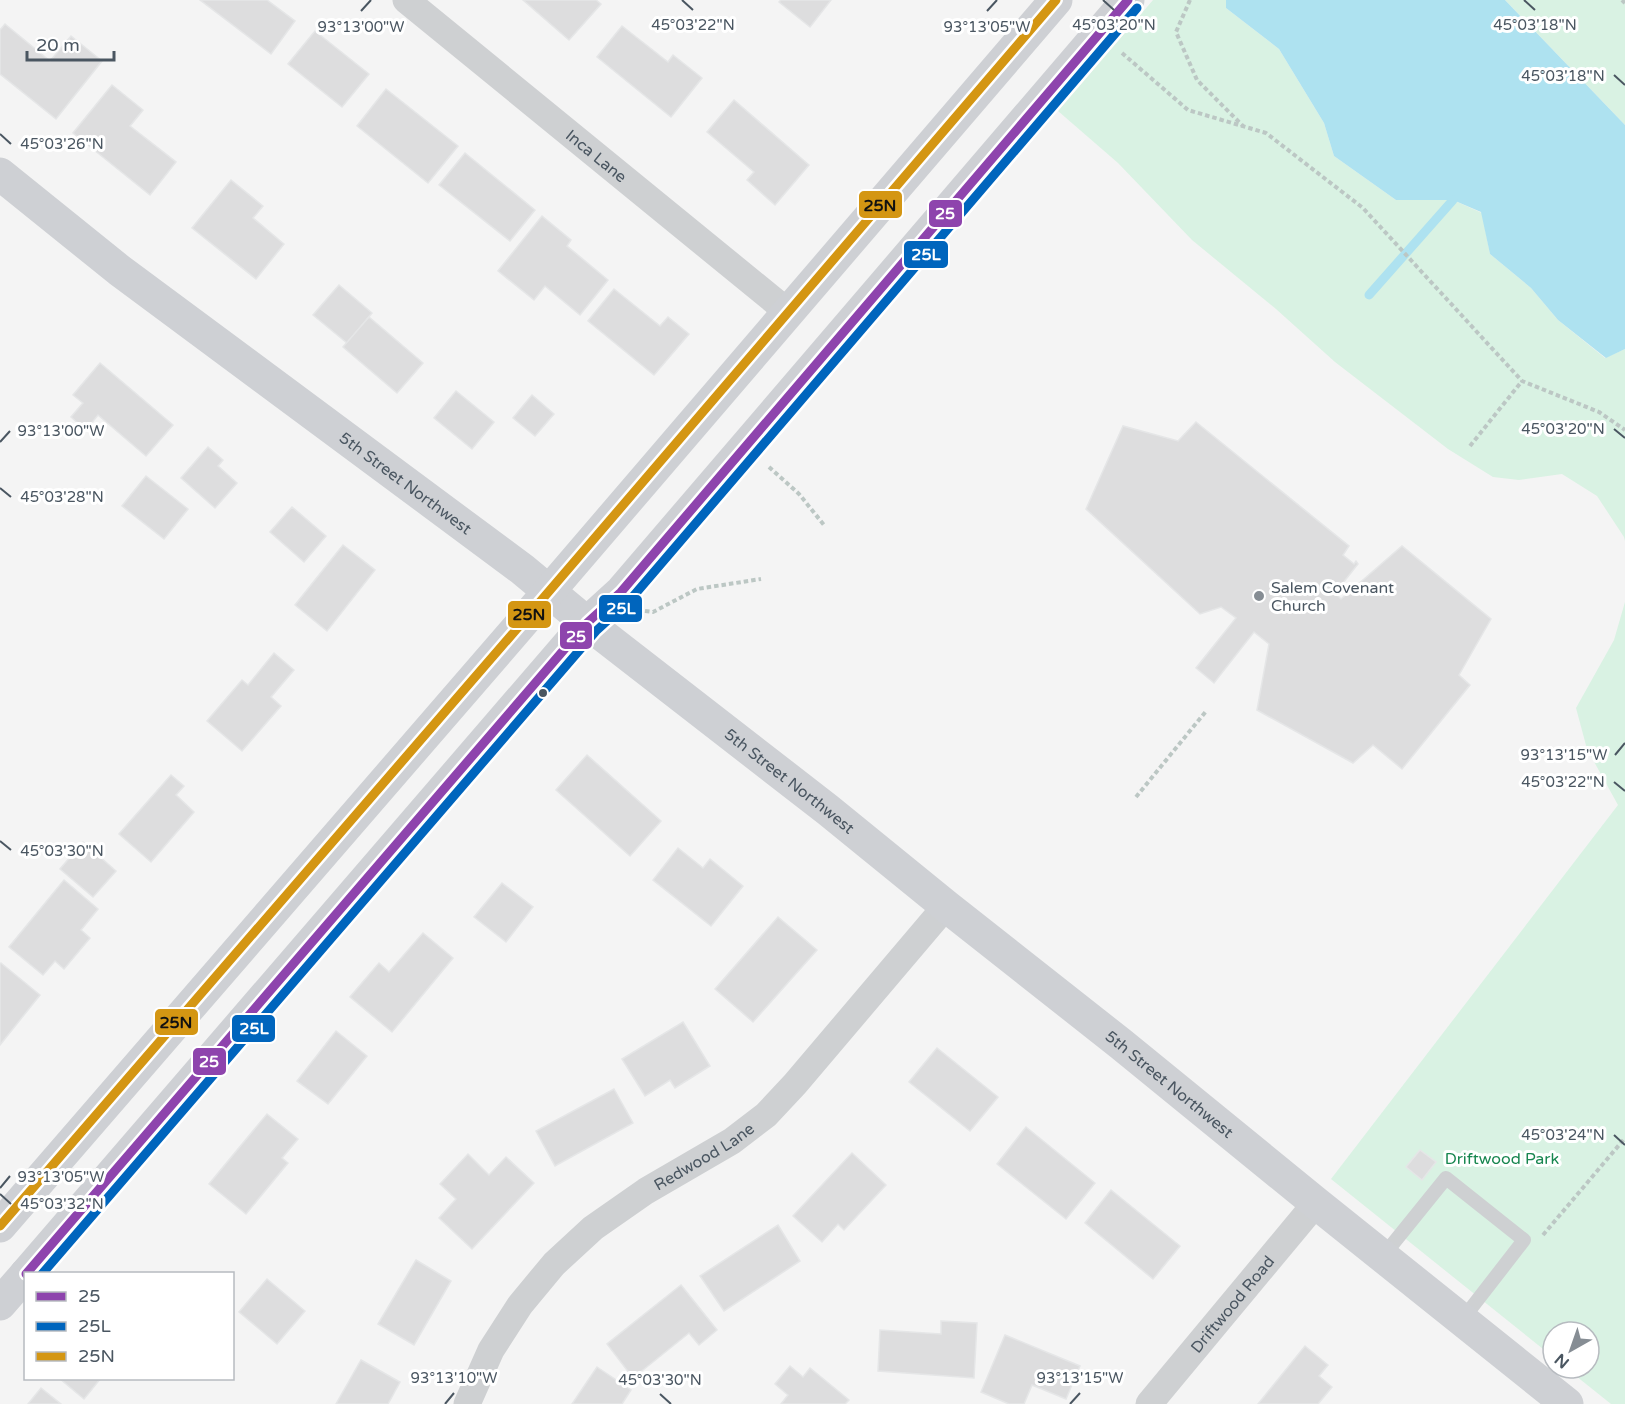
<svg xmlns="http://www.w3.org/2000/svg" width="1625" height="1404" viewBox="0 0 1625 1404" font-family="'Varela Round',sans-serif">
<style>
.green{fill:#d9f2e3}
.water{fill:#aee2f0}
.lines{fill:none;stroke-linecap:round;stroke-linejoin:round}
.stream{stroke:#aee2f0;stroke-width:9}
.building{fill:#ddddde;stroke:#e5e6e7;stroke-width:1.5}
.path{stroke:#bcc7c4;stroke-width:4;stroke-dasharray:4.5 3;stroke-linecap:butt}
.lane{stroke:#ced0d2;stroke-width:14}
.street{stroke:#ced0d2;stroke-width:27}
.secondary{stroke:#ced0d4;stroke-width:33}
.bus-1-casing{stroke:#fff;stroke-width:14}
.bus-2-casing{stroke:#fff;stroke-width:14}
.bus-3-casing{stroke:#fff;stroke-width:14}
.bus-1{stroke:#8e44ad;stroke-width:9}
.bus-2{stroke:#0065bd;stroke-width:9}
.bus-3{stroke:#d49613;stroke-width:9}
.ticks{fill:none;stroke:#4a5661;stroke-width:2}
.poi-dot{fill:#868d94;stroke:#fff;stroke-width:2}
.bus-dot{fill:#4a5661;stroke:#fff;stroke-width:2}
.labels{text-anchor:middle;stroke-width:6;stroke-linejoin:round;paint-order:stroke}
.street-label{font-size:16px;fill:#4a5661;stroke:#fff}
.poi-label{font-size:16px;fill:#4a5661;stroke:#fff;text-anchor:start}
.park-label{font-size:16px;fill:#17864f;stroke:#fff}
.ticks-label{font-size:15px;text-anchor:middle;fill:#4a5661;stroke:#fff;stroke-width:6;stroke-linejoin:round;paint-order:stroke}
.line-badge{stroke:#fff;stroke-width:2}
.badge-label{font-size:16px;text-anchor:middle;font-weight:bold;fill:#fff}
.pale-badge-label{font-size:16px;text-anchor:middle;font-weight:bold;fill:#111}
</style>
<rect width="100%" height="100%" fill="#f4f4f4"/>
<g class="green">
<path d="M 1153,0 L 1226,0 L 1226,8 L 1279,49 L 1324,123 L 1334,156 L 1396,200 L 1453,200 L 1482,213 L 1490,254 L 1531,288 L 1558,320 L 1605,358 L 1625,349 L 1625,541 L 1624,537 L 1597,496 L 1562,474 L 1519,480 L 1493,477 L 1448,449 L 1335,362 L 1276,309 L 1192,240 L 1118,163 L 1058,111 Z"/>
<path d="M 1505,0 L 1625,0 L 1625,125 Z"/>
<path d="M 1625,602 L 1625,1404 L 1611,1404 L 1566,1368 L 1589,1368 L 1589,1332 L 1553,1332 L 1553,1357 L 1331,1179 L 1618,805 L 1587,749 L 1576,708 L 1614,640 Z"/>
</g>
<path class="water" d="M 1226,0 L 1505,0 L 1625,125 L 1625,349 L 1606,358 L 1558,320 L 1531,288 L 1490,254 L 1481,212 L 1453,200 L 1396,200 L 1334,156 L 1324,123 L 1279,49 L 1226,8 Z"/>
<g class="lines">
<path class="stream" d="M 1369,295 L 1453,200"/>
</g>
<g class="building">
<path d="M 200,0 L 267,0 L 295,21 L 271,54 Z"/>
<path d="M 523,0 L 596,0 L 601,4 L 569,40 Z"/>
<path d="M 781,0 L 831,0 L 810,27 L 779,2 Z"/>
<path d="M 5,24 L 50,61 L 71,36 L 102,61 L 56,119 L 0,74 L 0,30 Z"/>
<path d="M 622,26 L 668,62 L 673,55 L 702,78 L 671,117 L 597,57 Z"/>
<path d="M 315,31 L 369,74 L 342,107 L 288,64 Z"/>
<path d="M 112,85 L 143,110 L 130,126 L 176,162 L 150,195 L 73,133 Z"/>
<path d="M 386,89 L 458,146 L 428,183 L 357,126 Z"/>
<path d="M 734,100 L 809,165 L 775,205 L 747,180 L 754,172 L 707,132 Z"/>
<path d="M 465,153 L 535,210 L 510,241 L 439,185 Z"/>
<path d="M 231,180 L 263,206 L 253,218 L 284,244 L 256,279 L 192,228 Z"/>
<path d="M 542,216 L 571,240 L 567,246 L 608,280 L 580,315 L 545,286 L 534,300 L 498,271 Z"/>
<path d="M 339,285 L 372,313 L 347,343 L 313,315 Z"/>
<path d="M 614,289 L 660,326 L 668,317 L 689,334 L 654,375 L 588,321 Z"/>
<path d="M 369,317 L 423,363 L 397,393 L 343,347 Z"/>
<path d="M 100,363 L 173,425 L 146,456 L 98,415 L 86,430 L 71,417 L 83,403 L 73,395 Z"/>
<path d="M 456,391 L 494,422 L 472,449 L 434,418 Z"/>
<path d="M 532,395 L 554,414 L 535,436 L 513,418 Z"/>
<path d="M 1196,422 L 1349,546 L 1343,555 L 1354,564 L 1356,561 L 1358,564 L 1335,593 L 1341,599 L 1402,546 L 1491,619 L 1459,675 L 1470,685 L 1402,769 L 1373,745 L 1353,763 L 1257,710 L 1269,644 L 1254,632 L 1214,683 L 1196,668 L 1236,618 L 1221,607 L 1200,614 L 1086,509 L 1123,426 L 1178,441 Z"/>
<path d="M 208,447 L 223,460 L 218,466 L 237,483 L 215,508 L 181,478 Z"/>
<path d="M 146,476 L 188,509 L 164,539 L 122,506 Z"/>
<path d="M 292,507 L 326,536 L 304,562 L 270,532 Z"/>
<path d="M 343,545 L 375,570 L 327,631 L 295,605 Z"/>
<path d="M 274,653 L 294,670 L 271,697 L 281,706 L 242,751 L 207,721 L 242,680 L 248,685 Z"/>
<path d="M 587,755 L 661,821 L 630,856 L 556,790 Z"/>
<path d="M 171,775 L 184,786 L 176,795 L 194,812 L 151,862 L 119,834 Z"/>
<path d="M 83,842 L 116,871 L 93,897 L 60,869 Z"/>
<path d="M 678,848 L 703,868 L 710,859 L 743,886 L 711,926 L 653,880 Z"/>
<path d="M 64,880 L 98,909 L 81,930 L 90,938 L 64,969 L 55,961 L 43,975 L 9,947 Z"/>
<path d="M 502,883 L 533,907 L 506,942 L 474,917 Z"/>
<path d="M 778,917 L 817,950 L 753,1022 L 715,989 Z"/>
<path d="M 423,933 L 453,958 L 392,1032 L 350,997 L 379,963 L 389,972 Z"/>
<path d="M 1,963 L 40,995 L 0,1045 L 0,964 Z"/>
<path d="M 683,1022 L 710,1066 L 675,1088 L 670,1080 L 645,1096 L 622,1059 Z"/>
<path d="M 336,1031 L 367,1056 L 328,1104 L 297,1081 Z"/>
<path d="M 937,1048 L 998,1097 L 970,1131 L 909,1082 Z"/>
<path d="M 614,1089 L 633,1123 L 555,1166 L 536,1131 Z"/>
<path d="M 267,1114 L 298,1139 L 282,1158 L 288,1163 L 246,1214 L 209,1184 Z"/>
<path d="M 1026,1127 L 1095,1183 L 1066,1219 L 997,1164 Z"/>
<path d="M 1420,1150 L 1436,1162 L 1422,1180 L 1406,1167 Z"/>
<path d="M 852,1153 L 886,1185 L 844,1230 L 838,1224 L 822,1242 L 793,1216 Z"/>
<path d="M 468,1154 L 489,1175 L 506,1157 L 534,1183 L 472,1249 L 439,1218 L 456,1199 L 440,1184 Z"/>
<path d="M 1111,1190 L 1180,1246 L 1153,1279 L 1085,1223 Z"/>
<path d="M 778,1225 L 800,1261 L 724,1311 L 700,1276 Z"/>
<path d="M 416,1260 L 451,1281 L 414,1345 L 378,1324 Z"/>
<path d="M 267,1279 L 305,1311 L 277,1344 L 239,1312 Z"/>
<path d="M 681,1285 L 717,1330 L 699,1345 L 689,1333 L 633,1378 L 607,1344 Z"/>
<path d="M 941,1321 L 977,1323 L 974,1378 L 878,1371 L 880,1330 L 941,1334 Z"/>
<path d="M 1005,1335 L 1080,1366 L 1066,1399 L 1032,1385 L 1024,1404 L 1009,1404 L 981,1392 Z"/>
<path d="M 1305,1346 L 1328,1365 L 1319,1376 L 1332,1387 L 1318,1404 L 1258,1404 Z"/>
<path d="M 361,1360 L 400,1382 L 388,1404 L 336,1404 Z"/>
<path d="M 790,1366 L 803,1377 L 810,1368 L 849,1400 L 845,1404 L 781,1404 L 788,1395 L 775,1384 Z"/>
<path d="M 597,1367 L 631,1390 L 622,1404 L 572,1404 Z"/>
<path d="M 59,1378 L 101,1378 L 84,1399 Z"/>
<path d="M 41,1388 L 61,1404 L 28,1404 Z"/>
</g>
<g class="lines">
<g class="path">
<path d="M 1190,0 L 1176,32 L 1197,80 L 1243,126"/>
<path d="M 1622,0 L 1625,3"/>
<path d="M 1122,53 L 1188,110 L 1266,133 L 1363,208 L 1522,381 L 1599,412 L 1625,430"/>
<path d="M 1470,446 L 1522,381"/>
<path d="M 769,467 L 799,494 L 824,525"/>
<path d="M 645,611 L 653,612 L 697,589 L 761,579"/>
<path d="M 1136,797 L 1207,710"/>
<path d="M 1543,1235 L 1625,1138"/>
</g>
<path class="lane" d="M 1383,1256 L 1446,1178 L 1524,1240 L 1462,1320"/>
<g class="street">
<path id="s1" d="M 406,0 L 788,312"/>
<path id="s2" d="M 467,1404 L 491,1350 L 520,1305 L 554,1264 L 593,1228 L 646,1191 L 732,1141 L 766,1115 L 795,1084 L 946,906"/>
<path id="s3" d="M 1149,1404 L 1316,1203"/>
</g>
<g class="secondary">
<path id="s4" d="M 0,174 L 119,270 L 522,569 L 587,623 L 828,810 L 946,906 L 1121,1044 L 1316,1203 L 1567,1404"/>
<path d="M 0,1226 L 521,624 L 1056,0"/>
<path d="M 26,1274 L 587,623 L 621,592 L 1128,0"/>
<path d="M 0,1304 L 26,1274"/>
</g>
<g class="bus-1-casing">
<path id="bus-1" d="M 26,1274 L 587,623 L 621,592 L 1128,0"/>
</g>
<g class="bus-2-casing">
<path id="bus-2" d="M 42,1274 L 596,631 L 630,600 L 1137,8"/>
</g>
<g class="bus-3-casing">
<path id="bus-3" d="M 0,1226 L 521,624 L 1056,0"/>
</g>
<use href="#bus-1" class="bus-1"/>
<use href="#bus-2" class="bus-2"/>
<use href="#bus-3" class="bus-3"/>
</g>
<path class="ticks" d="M 682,0 L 693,10M 1103,0 L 1114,10M 1524,0 L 1535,10M 361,11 L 371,0M 987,11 L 997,0M 1614,75 L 1625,85M 0,134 L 11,144M 1614,429 L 1625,438M 0,442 L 10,431M 0,488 L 11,497M 1615,755 L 1625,743M 1614,782 L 1625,791M 0,841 L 11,850M 1614,1135 L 1625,1145M 0,1188 L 10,1176M 0,1194 L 11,1204M 660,1394 L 671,1404M 445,1404 L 454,1393M 1070,1404 L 1080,1393"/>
<circle class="poi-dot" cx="1259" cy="596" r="6"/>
<circle class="bus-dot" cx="543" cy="693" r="5"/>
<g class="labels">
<g class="street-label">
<text dy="6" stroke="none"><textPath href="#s1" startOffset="246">Inca Lane</textPath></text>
<text dy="6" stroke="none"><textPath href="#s4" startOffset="510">5th Street Northwest</textPath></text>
<text dy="6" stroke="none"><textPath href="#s4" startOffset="996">5th Street Northwest</textPath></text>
<text dy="6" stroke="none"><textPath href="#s4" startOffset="1482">5th Street Northwest</textPath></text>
<text dy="6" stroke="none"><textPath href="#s2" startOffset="351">Redwood Lane</textPath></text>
<text dy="6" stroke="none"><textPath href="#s3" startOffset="130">Driftwood Road</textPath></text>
</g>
<g class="poi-label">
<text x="1271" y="593">Salem Covenant<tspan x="1271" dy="18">Church</tspan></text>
</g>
<g class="park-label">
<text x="1502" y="1164">Driftwood Park</text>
</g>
</g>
<g class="ticks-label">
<text x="693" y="30">45°03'22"N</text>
<text x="1535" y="30">45°03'18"N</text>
<text x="1114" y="30">45°03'20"N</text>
<text x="361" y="32">93°13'00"W</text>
<text x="987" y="32">93°13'05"W</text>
<text x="1563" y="81">45°03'18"N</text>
<text x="62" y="149">45°03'26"N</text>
<text x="1563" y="434">45°03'20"N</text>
<text x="61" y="436">93°13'00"W</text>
<text x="62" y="502">45°03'28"N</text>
<text x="1564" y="760">93°13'15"W</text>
<text x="1563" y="787">45°03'22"N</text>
<text x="62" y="856">45°03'30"N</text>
<text x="1563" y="1140">45°03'24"N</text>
<text x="61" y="1182">93°13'05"W</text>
<text x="62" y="1209">45°03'32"N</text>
<text x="454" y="1383">93°13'10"W</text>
<text x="1080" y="1383">93°13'15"W</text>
<text x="660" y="1385">45°03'30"N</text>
</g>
<g class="line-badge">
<rect x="858" y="190" width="45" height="29" rx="6" fill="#d49613"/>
<rect x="928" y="199" width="35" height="29" rx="6" fill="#8e44ad"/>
<rect x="903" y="240" width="46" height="29" rx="6" fill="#0065bd"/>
<rect x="598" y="594" width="45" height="29" rx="6" fill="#0065bd"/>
<rect x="507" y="600" width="45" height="29" rx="6" fill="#d49613"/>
<rect x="559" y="621" width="34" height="29" rx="6" fill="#8e44ad"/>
<rect x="154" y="1008" width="45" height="28" rx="6" fill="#d49613"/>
<rect x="231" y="1014" width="45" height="29" rx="6" fill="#0065bd"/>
<rect x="192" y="1047" width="35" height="29" rx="6" fill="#8e44ad"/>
</g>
<g class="badge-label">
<text x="945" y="219">25</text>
<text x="926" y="260">25L</text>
<text x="621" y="614">25L</text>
<text x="576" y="642">25</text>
<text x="254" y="1034">25L</text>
<text x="209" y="1067">25</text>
</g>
<g class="pale-badge-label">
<text x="880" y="211">25N</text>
<text x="529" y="620">25N</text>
<text x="176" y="1028">25N</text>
</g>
<rect x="24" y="1272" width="210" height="108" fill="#ffffff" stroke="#b7bbc0" stroke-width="1.5"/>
<rect x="36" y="1292" width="30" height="9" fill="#8e44ad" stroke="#b7bbc0" stroke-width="1.5"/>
<text x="78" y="1302" font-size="18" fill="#4a5661">25</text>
<rect x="36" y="1322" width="30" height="9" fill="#0065bd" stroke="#b7bbc0" stroke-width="1.5"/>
<text x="78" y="1332" font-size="18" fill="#4a5661">25L</text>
<rect x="36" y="1352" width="30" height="9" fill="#d49613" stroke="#b7bbc0" stroke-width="1.5"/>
<text x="78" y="1362" font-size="18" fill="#4a5661">25N</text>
<g transform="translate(1571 1350) rotate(220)"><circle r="28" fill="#ffffff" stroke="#b7bbc0" stroke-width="1.5"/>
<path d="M0-4.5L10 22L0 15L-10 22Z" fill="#868d94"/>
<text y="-9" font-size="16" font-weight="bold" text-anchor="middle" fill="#4a5661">N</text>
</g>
<path d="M27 51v9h87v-9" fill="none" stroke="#4a5661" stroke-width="3"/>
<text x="36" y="51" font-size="18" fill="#4a5661" stroke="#ffffff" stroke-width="4.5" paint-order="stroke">20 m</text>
</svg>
